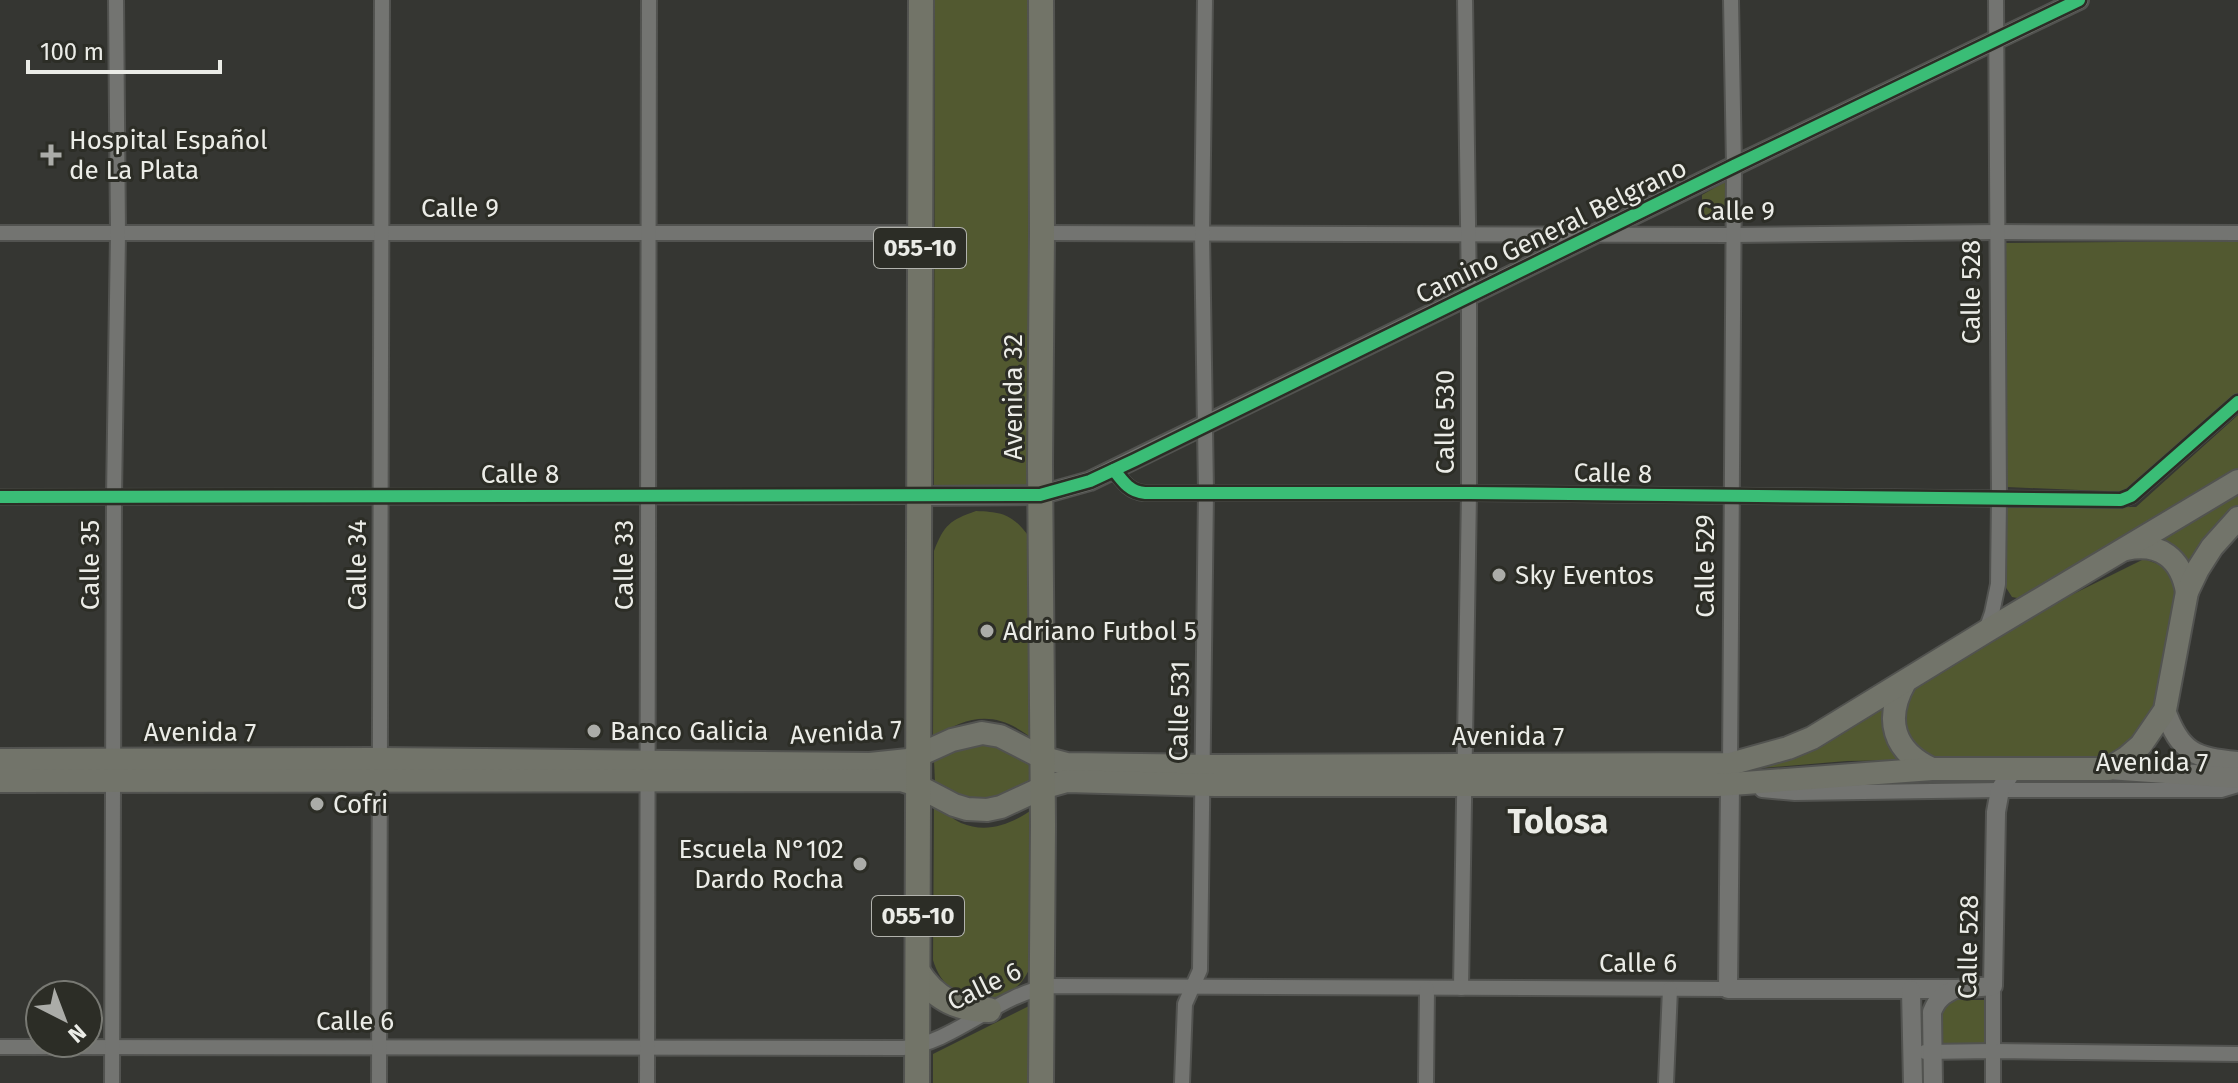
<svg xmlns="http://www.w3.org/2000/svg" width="2238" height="1083" viewBox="0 0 2238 1083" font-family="'Fira Sans',sans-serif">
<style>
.green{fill:#525930}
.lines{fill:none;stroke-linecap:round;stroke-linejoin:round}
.minor-casing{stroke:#525350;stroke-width:18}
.tertiary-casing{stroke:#525350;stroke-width:22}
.secondary-casing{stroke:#525350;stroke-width:24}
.primary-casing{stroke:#525350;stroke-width:26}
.trunk-casing{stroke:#525350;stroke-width:28}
.minor{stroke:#737471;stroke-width:14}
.tertiary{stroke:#737471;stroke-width:18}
.secondary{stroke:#73746e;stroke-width:20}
.primary{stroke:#72746a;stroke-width:22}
.trunk{stroke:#727468;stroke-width:24}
.cycleway-casing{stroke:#2c2d26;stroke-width:17}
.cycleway{stroke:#3abd76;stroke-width:12}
.poi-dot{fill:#abaca8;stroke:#2c2d26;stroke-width:3}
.labels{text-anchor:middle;stroke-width:6;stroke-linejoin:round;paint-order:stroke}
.shield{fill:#2c2d26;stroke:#b2b3ad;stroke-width:2}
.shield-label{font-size:24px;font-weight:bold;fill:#ebece7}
.poi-label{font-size:26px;fill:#ebece7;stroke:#2c2d26;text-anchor:start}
.street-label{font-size:26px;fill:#ebece7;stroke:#2c2d26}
.district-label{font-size:34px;font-weight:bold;fill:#ebece7;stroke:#2c2d26}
</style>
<rect width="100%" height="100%" fill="#353632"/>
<g class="green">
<path d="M 935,0 L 1034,0 L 1035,487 L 937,490 L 934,486 Z"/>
<path d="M 1726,181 L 1727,216 L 1702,218 L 1702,195 Z"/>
<path d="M 2238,241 L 2238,393 L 2127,492 L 2007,487 L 2006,243 Z"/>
<path d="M 2238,415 L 2238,470 L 2028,600 L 2012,597 L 2005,586 L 2006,508 L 2136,507 Z"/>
<path d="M 2238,489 L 2238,509 L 2192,568 L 2181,552 L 2159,542 Z"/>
<path d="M 976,511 C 1004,512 1013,515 1030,538 L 1035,741 C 999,711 971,713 933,738 L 934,551 C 944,525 950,520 976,511 Z"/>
<path d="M 2144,559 L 2169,568 L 2178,592 L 2155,714 L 2138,741 L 2111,760 L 1931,760 L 1907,740 L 1899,715 L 1906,694 L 2043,609 Z"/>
<path d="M 1889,703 L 1908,760 L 1847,761 L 1750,769 Z"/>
<path d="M 979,738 L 1030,762 L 1031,783 L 987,802 L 950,795 L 935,782 L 934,761 L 949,745 Z"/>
<path d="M 934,805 C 943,810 952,819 961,823 C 987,834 1012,824 1033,809 L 1033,959 C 1018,1014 948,1013 933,960 Z"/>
<path d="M 1947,1000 L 1985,1000 L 1986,1048 L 1942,1049 L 1940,1009 Z"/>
<path d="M 1029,1006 L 1034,1008 L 1034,1083 L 933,1083 L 933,1054 Z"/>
</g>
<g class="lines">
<g class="minor-casing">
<g id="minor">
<path d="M 0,233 L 920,233"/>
<path d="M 1042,233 L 1733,235 L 1997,232 L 2238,233"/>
<path d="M 1114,470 C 1123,482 1130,492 1145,493 L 1469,493 L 2121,500 L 2131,496 L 2238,402"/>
<path d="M 0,497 L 919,496"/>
<path d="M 1986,630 L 1992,613 L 1998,584 L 1999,498 L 1996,0"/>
<path d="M 1730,772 L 1734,166 L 1731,0"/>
<path d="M 1762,790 L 1795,793 L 2000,790 L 2221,790 L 2238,785"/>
<path d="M 1993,986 L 1993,1083"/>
<path d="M 1461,988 L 1469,493 L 1469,296 L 1465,0"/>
<path d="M 0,1047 L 903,1048 C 954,1043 998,994 1051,986 L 1728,989"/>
<path d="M 1925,1052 L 1993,1051 L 2238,1054"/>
<path d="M 112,1083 L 114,497 L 118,234 L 116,0"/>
<path d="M 379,1083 L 382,0"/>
<path d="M 647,1083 L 649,0"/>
<path d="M 1182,1083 L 1185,1004 L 1200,970 L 1206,492 L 1202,233 L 1205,0"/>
<path d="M 1426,1083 L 1427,989"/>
<path d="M 1666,1083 L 1670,989"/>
</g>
</g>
<g class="tertiary-casing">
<g id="tertiary">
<path d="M 919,496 L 1040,495 L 1090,481 L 1734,166 L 2079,0"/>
<path d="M 1730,784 L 1728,989 L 1957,989 L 1993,986 L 1996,812 L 2000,790 L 2013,769"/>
<path d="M 1911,990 L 1913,1083"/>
<path d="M 1933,1083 L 1932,1012 C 1937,999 1943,995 1955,989"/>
</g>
</g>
<g class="secondary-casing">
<g id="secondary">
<path d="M 2165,710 C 2180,753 2195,758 2238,762"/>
<path d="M 2108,769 L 2238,778"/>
</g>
</g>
<g class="primary-casing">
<g id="primary">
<path d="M 2126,549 C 2160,542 2181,558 2187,592"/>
<path d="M 1905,682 C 1884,719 1893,751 1932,769"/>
<path d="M 0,760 L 380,759 L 870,764 L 908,760 L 952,740 L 982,733 L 1000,736 L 1041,757 L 1067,764 L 1214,766 L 1730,764 L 1788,748 L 1812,738 L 1985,632 L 2238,481"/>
<path d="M 0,781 L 901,780 L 914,784 L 954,805 L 967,809 L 987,810 L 1001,807 L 1042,788 L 1067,781 L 1214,785 L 1718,785 L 1932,769 L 2108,769 L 2126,758 L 2141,745 L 2165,710 L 2187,592 L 2198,569 L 2212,547 L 2238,518"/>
</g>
</g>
<g class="trunk-casing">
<g id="trunk">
<path d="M 1041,0 L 1042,233 L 1040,465 L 1043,825 L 1041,1083"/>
<path d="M 918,972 C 935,999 958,1010 989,1010"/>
<path d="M 917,1083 L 921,0"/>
</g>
</g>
<use href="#minor" class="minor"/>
<use href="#tertiary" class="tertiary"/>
<use href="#secondary" class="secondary"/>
<use href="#primary" class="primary"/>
<use href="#trunk" class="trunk"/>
<g class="cycleway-casing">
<g id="cycleway">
<path d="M 1114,470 C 1123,482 1130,492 1145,493 L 1469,493 L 2121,500 L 2131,496 L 2238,402"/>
<path d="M 0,497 L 1040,495 L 1090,481 L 1135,460 L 1734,166 L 2079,0"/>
</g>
</g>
<use href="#cycleway" class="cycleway"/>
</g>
<g class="poi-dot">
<path d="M47 143h8v8h8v8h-8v8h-8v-8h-8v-8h8z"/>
<circle cx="1499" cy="575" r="8"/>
<circle cx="987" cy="631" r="8"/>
<circle cx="594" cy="731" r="8"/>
<circle cx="317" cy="804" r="8"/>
<circle cx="860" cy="864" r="8"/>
</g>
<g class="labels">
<g class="shield">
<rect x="874" y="228" width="92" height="40" rx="6"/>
<rect x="872" y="896" width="92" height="40" rx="6"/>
</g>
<g class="shield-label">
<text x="920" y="256">055-10</text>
<text x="918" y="924">055-10</text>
</g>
<g class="poi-label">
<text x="69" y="149">Hospital Español<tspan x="69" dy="30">de La Plata</tspan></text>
<text x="1515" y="584">Sky Eventos</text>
<text x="1003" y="640">Adriano Futbol 5</text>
<text x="610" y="740">Banco Galicia</text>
<text x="333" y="813">Cofri</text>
<text x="844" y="858" text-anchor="end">Escuela N°102<tspan x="844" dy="30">Dardo Rocha</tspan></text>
</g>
<g class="street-label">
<text x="460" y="217">Calle 9</text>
<text x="1736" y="220">Calle 9</text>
<text transform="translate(1551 231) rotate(-26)" y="9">Camino General Belgrano</text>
<text transform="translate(1971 292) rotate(-90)" y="9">Calle 528</text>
<text transform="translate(1013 397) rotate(-90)" y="9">Avenida 32</text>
<text transform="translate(1445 422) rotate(-90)" y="9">Calle 530</text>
<text transform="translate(1613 473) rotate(1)" y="9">Calle 8</text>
<text x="520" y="483">Calle 8</text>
<text transform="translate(90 565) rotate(-90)" y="9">Calle 35</text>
<text transform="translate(357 565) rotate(-90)" y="9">Calle 34</text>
<text transform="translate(624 565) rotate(-90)" y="9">Calle 33</text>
<text transform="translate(1705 566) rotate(-90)" y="9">Calle 529</text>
<text transform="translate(1179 711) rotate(-89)" y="9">Calle 531</text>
<text x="200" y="741">Avenida 7</text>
<text transform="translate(846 732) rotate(-3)" y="9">Avenida 7</text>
<text x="1508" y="745">Avenida 7</text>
<text x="2152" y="771">Avenida 7</text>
<text transform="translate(1968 947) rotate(-89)" y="9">Calle 528</text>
<text x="1638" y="972">Calle 6</text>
<text transform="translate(984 986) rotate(-26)" y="9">Calle 6</text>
<text x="355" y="1030">Calle 6</text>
</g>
<g class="district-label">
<text x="1558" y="833">Tolosa</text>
</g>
</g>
<g transform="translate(64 1019) rotate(138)"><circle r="38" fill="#2c2d26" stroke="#787973" stroke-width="2"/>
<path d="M0-6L14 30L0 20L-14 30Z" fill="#abaca8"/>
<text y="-12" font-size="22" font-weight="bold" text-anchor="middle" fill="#ebece7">N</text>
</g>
<path d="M28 60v12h192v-12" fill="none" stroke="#ebece7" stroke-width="4"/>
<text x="40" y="60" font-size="24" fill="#ebece7" stroke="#2c2d26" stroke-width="6" paint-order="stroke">100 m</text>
</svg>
